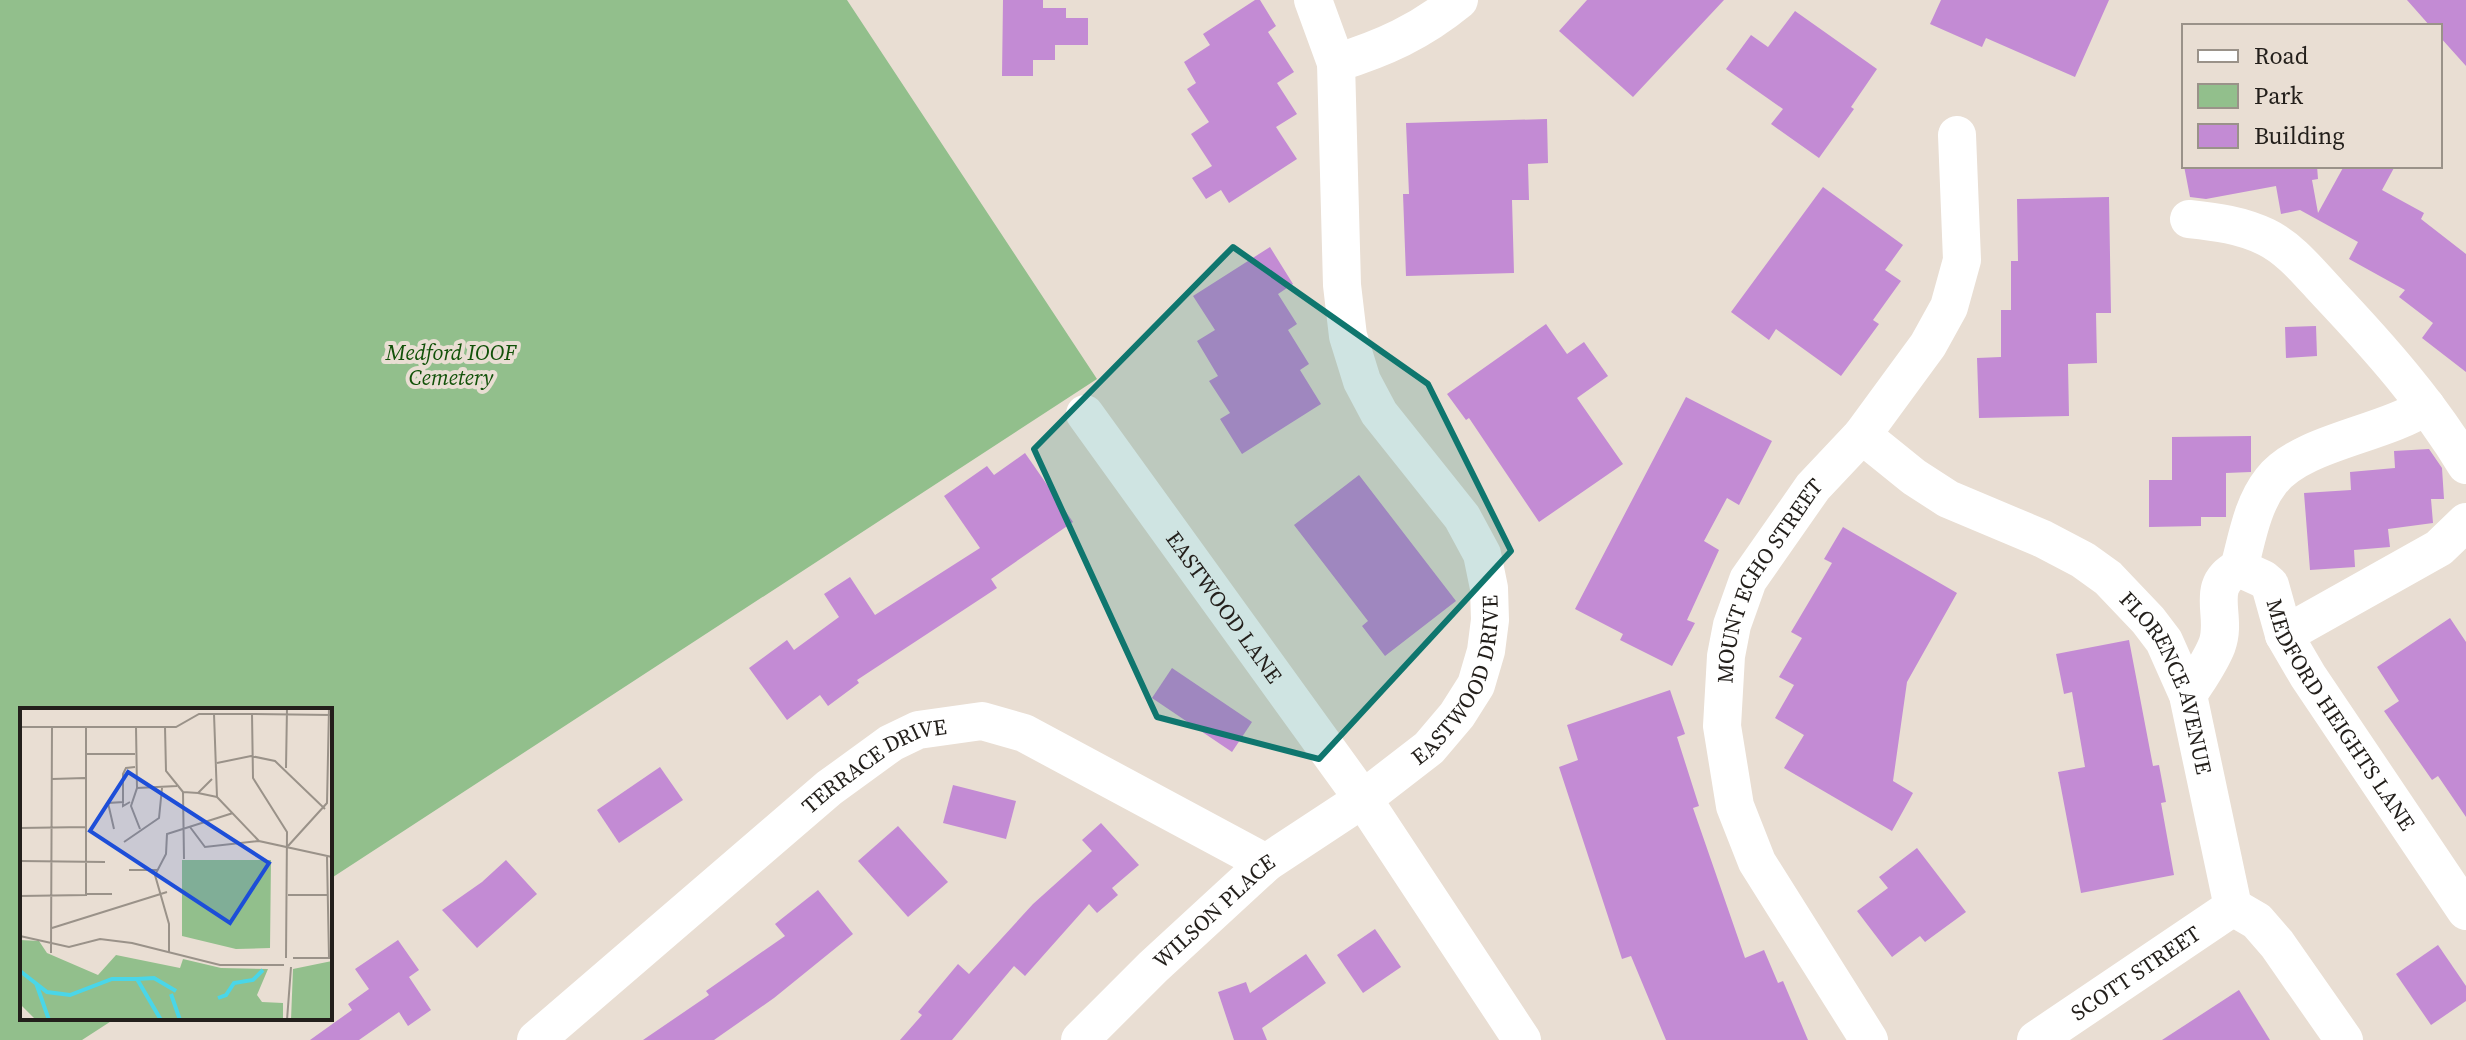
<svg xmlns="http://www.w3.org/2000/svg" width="2466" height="1040" viewBox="0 0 2466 1040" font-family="'Source Serif 4',serif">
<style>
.green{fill:#92bf8c}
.building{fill:#c38bd4}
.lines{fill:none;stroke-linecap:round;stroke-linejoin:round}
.minor{stroke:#fff;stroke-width:38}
.marked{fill:#0f766e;fill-opacity:0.2;stroke:#0f766e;stroke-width:6;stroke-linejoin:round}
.labels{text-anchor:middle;stroke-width:8;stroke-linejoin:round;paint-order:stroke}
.park-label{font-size:22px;font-style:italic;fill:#115108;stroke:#e9ded3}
.street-label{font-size:22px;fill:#231f1b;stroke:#e9ded3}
.inset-river{fill:none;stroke:#4ad6e8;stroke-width:4}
.inset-road{fill:none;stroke:#9a9289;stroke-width:2}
.view{fill:#1d4ed8;fill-opacity:0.15;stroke:#1d4ed8;stroke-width:4}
.inset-edge{fill:none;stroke:#231f1b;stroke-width:4}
</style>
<rect width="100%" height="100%" fill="#e9ded3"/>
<path class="green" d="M 0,0 L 847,0 L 1097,379 L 330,879 L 330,710 L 22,710 L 22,1018 L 116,1018 L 82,1040 L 0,1040 Z"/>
<g class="building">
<path d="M 1003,0 L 1043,0 L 1043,8 L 1066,8 L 1066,18 L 1088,18 L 1088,45 L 1055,45 L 1055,60 L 1033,60 L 1033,76 L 1002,76 Z"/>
<path d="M 1255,0 L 1260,0 L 1276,26 L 1268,32 L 1294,72 L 1277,83 L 1297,114 L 1276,127 L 1297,159 L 1229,203 L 1221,190 L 1206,199 L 1192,178 L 1212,166 L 1191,134 L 1209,122 L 1187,89 L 1196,83 L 1184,62 L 1210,45 L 1203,34 Z"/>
<path d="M 1587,0 L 1724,0 L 1633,97 L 1559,31 Z"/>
<path d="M 1941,0 L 2109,0 L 2075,77 L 1986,38 L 1982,47 L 1930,24 Z"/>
<path d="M 2407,0 L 2466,0 L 2466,66 L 2440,37 L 2440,26 L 2430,26 Z"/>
<path d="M 1795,11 L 1877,69 L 1851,107 L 1854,109 L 1819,158 L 1771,124 L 1783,109 L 1726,69 L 1751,35 L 1768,47 Z"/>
<path d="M 1547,119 L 1548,163 L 1528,164 L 1529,200 L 1512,200 L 1514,273 L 1406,276 L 1403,194 L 1409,194 L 1406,123 Z"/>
<path d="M 2184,166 L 2317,166 L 2318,179 L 2312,180 L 2318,213 L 2344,166 L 2395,166 L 2382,190 L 2424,213 L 2421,219 L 2466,254 L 2466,372 L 2422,338 L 2433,323 L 2399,297 L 2405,290 L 2349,259 L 2358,242 L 2300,210 L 2281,214 L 2276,186 L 2206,199 L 2190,197 Z"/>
<path d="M 1823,187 L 1903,245 L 1885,270 L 1901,281 L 1873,320 L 1879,324 L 1841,376 L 1776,329 L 1769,340 L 1731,312 Z"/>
<path d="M 2109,197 L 2111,313 L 2096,313 L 2097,363 L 2068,364 L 2069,416 L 1979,418 L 1977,358 L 2001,357 L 2001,310 L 2011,310 L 2011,261 L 2018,261 L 2017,199 Z"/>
<path d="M 1270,247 L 1293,284 L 1278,294 L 1297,324 L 1288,330 L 1309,364 L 1300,370 L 1321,404 L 1242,454 L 1220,419 L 1230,413 L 1209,381 L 1218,376 L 1197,341 L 1215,330 L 1193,296 Z"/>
<path d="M 1546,324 L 1567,354 L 1584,342 L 1608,376 L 1577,398 L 1623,464 L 1539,522 L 1469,418 L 1466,420 L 1447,394 Z"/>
<path d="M 2316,326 L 2317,356 L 2286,358 L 2285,327 Z"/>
<path d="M 1686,397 L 1772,441 L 1739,505 L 1727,498 L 1704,541 L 1719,550 L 1687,620 L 1695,623 L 1672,666 L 1620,640 L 1623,634 L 1575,609 Z"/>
<path d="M 2251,436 L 2251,472 L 2226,473 L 2226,517 L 2201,517 L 2201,526 L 2149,527 L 2149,480 L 2172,480 L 2172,437 Z"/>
<path d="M 2429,449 L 2442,468 L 2444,499 L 2431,499 L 2433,523 L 2388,529 L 2390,547 L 2354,550 L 2355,567 L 2310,570 L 2304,493 L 2351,490 L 2350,472 L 2395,468 L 2394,451 Z"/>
<path d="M 1025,453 L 1073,522 L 991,579 L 997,588 L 857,680 L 859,683 L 828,706 L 820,695 L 787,720 L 749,668 L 787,640 L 794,650 L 839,617 L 824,594 L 850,577 L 875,615 L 980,548 L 944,496 L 987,466 L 994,475 Z"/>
<path d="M 1359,475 L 1456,601 L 1385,656 L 1362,626 L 1368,621 L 1294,525 Z"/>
<path d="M 1843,527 L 1957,593 L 1907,682 L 1893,781 L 1913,793 L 1892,831 L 1784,768 L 1804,735 L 1775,718 L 1794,685 L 1779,677 L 1802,638 L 1791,632 L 1832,563 L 1824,559 Z"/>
<path d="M 2450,618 L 2466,642 L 2466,817 L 2438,776 L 2432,780 L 2384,711 L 2399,701 L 2377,667 Z"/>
<path d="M 2129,640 L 2153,766 L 2159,765 L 2166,802 L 2161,803 L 2174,875 L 2081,893 L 2058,772 L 2085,767 L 2072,692 L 2064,694 L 2056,654 Z"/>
<path d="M 1172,668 L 1252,722 L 1232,752 L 1152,698 Z"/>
<path d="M 1670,690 L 1685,734 L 1677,737 L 1699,806 L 1693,808 L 1745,958 L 1764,950 L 1778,983 L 1783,981 L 1808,1040 L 1666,1040 L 1631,956 L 1622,959 L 1559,767 L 1578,760 L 1567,725 Z"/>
<path d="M 660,767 L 683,800 L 619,843 L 597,810 Z"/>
<path d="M 953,785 L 1016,801 L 1006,839 L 943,823 Z"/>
<path d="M 1101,823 L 1139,865 L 1112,888 L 1118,895 L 1097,913 L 1089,904 L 1025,976 L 1014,966 L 952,1040 L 900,1040 L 922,1015 L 918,1012 L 958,964 L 969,974 L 1033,904 L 1092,851 L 1082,840 Z"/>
<path d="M 898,826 L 948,882 L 908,917 L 858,861 Z"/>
<path d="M 1917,848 L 1966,912 L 1925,942 L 1920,936 L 1892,957 L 1857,911 L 1888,888 L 1879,877 Z"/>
<path d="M 506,860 L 537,894 L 477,948 L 442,910 L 482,882 Z"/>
<path d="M 818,890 L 853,934 L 774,998 L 714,1040 L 643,1040 L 709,995 L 706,991 L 785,936 L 775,924 Z"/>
<path d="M 1375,929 L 1401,967 L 1363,993 L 1337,955 Z"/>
<path d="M 398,940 L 419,970 L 409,977 L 431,1010 L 408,1026 L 399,1012 L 359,1040 L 310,1040 L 352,1010 L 348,1004 L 369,989 L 355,969 Z"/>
<path d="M 2438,945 L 2466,986 L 2466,1001 L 2431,1025 L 2396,974 Z"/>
<path d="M 1306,954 L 1326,983 L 1262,1028 L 1267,1040 L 1234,1040 L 1218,992 L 1246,982 L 1250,993 Z"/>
<path d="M 2239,990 L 2270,1040 L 2162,1040 Z"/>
</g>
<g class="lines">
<g class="minor">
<path d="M 1336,63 C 1384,48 1420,32 1459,0"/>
<path d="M 2189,219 C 2217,222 2241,225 2266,237 C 2291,249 2310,274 2329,294 C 2379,347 2428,402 2466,465"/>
<path id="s1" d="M 1085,414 L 1363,799 L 1522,1040"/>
<path id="s2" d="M 1862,435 L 1914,477 L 1948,499 L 2043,539 L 2083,560 L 2108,578 L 2148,620 L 2164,641 L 2188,695 L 2233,907 L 2257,921 L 2277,944 L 2344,1040"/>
<path d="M 2239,568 C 2247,539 2252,505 2271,481 C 2301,442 2383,435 2426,406"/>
<path d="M 2284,635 L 2439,548 L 2466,522"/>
<path id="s3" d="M 2188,695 C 2198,679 2210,663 2217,645 C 2228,615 2203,586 2239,568 L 2263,579 L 2270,585 L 2284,635 L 2308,676 L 2466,911"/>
<path id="s4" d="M 536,1040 L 829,788 L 891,743 L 918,730 L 982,721 L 1024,733 L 1266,863"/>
<path id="s5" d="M 1080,1040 L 1153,967 L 1266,863 L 1363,799 L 1429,748 L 1457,715 L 1476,685 L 1486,651 L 1490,620 L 1489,588 L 1482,554 L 1462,517 L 1379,413 L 1362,381 L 1348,336 L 1342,285 L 1336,63 L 1313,0"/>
<path id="s6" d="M 1869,1040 L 1757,862 L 1735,806 L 1722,726 L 1726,656 L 1732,625 L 1748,580 L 1813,487 L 1862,435 L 1928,345 L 1949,307 L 1962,260 L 1957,135"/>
<path id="s7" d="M 2036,1040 L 2233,907"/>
</g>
</g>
<path class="marked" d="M 1233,247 L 1428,384 L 1511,551 L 1319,759 L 1157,717 L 1034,449 Z"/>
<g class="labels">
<g class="park-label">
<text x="451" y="360">Medford IOOF<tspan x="451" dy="25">Cemetery</tspan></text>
</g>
<g class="street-label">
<text dy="8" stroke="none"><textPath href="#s6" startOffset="508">MOUNT ECHO STREET</textPath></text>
<text dy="8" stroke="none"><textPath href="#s1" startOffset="238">EASTWOOD LANE</textPath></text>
<text dy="8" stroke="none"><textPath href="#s5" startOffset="532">EASTWOOD DRIVE</textPath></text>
<text dy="8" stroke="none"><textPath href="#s2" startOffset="410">FLORENCE AVENUE</textPath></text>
<text dy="8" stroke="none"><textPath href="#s3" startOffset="328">MEDFORD HEIGHTS LANE</textPath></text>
<text dy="8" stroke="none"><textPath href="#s4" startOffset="438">TERRACE DRIVE</textPath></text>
<text dy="8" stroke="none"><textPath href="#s5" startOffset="186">WILSON PLACE</textPath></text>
<text dy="8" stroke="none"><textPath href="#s7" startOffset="120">SCOTT STREET</textPath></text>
</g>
</g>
<g transform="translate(20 708)">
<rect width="312" height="312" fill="#e9ded3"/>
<path d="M 162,152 L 251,152 L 250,240 L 216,241 L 162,228 ZM 0,232 L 19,233 L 27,245 L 78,267 L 96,247 L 160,260 L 163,251 L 201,260 L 248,261 L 237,287 L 242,294 L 263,295 L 263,312 L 16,312 L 0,296 ZM 312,253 L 312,312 L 271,312 L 273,261 Z" fill="#92bf8c"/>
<path class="inset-river" d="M 0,263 L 27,284 L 50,287 L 92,271 L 117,271 L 141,312M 117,271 L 134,270 L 156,283M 16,275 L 29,312M 151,286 L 160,312M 198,290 L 206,287 L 214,275 L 233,272 L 243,262"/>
<path class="inset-road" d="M 232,6 L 311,7M 0,19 L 156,19 L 179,6 L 232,6 L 233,70 L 267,124 L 266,250M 116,19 L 117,80 L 111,98 L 120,121M 145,19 L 146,63 L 163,84M 65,46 L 115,46M 197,55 L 231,48 L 255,53 L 305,101M 266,60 L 267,0M 32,71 L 65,70M 117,80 L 157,78M 163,84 L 164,151M 163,84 L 178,85 L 192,71M 178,85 L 197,89 L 194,6M 197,89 L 239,133 L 312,149M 110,94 L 103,98 L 103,66 L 106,60 L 115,59M 170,119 L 185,139 L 239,133M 0,120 L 66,119M 94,121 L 88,95 L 104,94M 104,134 L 139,110 L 142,80M 268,138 L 307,95 L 309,0M 307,149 L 309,250M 0,153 L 85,154M 109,162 L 137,162M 66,186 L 92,186M 268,187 L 308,187M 0,188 L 66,187 L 66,19M 32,220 L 147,184M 0,228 L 49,239 L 80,231 L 112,235 L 200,257 L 264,257M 149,244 L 149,216 L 135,167 L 146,146 L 147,126 L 213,105M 31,245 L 32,19M 273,250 L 312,250M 267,312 L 271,259"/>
<path class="view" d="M 108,64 L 249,155 L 210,215 L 70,123 Z"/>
<rect width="312" height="312" class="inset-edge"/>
</g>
<rect x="2182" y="24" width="260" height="144" fill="#e9ded3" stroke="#9a9289" stroke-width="2"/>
<rect x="2198" y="50" width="40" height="12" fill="#ffffff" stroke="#9a9289" stroke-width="2"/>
<text x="2254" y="64" font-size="24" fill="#231f1b">Road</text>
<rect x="2198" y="84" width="40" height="24" fill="#92bf8c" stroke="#9a9289" stroke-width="2"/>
<text x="2254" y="104" font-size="24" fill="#231f1b">Park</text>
<rect x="2198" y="124" width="40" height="24" fill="#c38bd4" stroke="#9a9289" stroke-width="2"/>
<text x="2254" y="144" font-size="24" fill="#231f1b">Building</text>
</svg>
